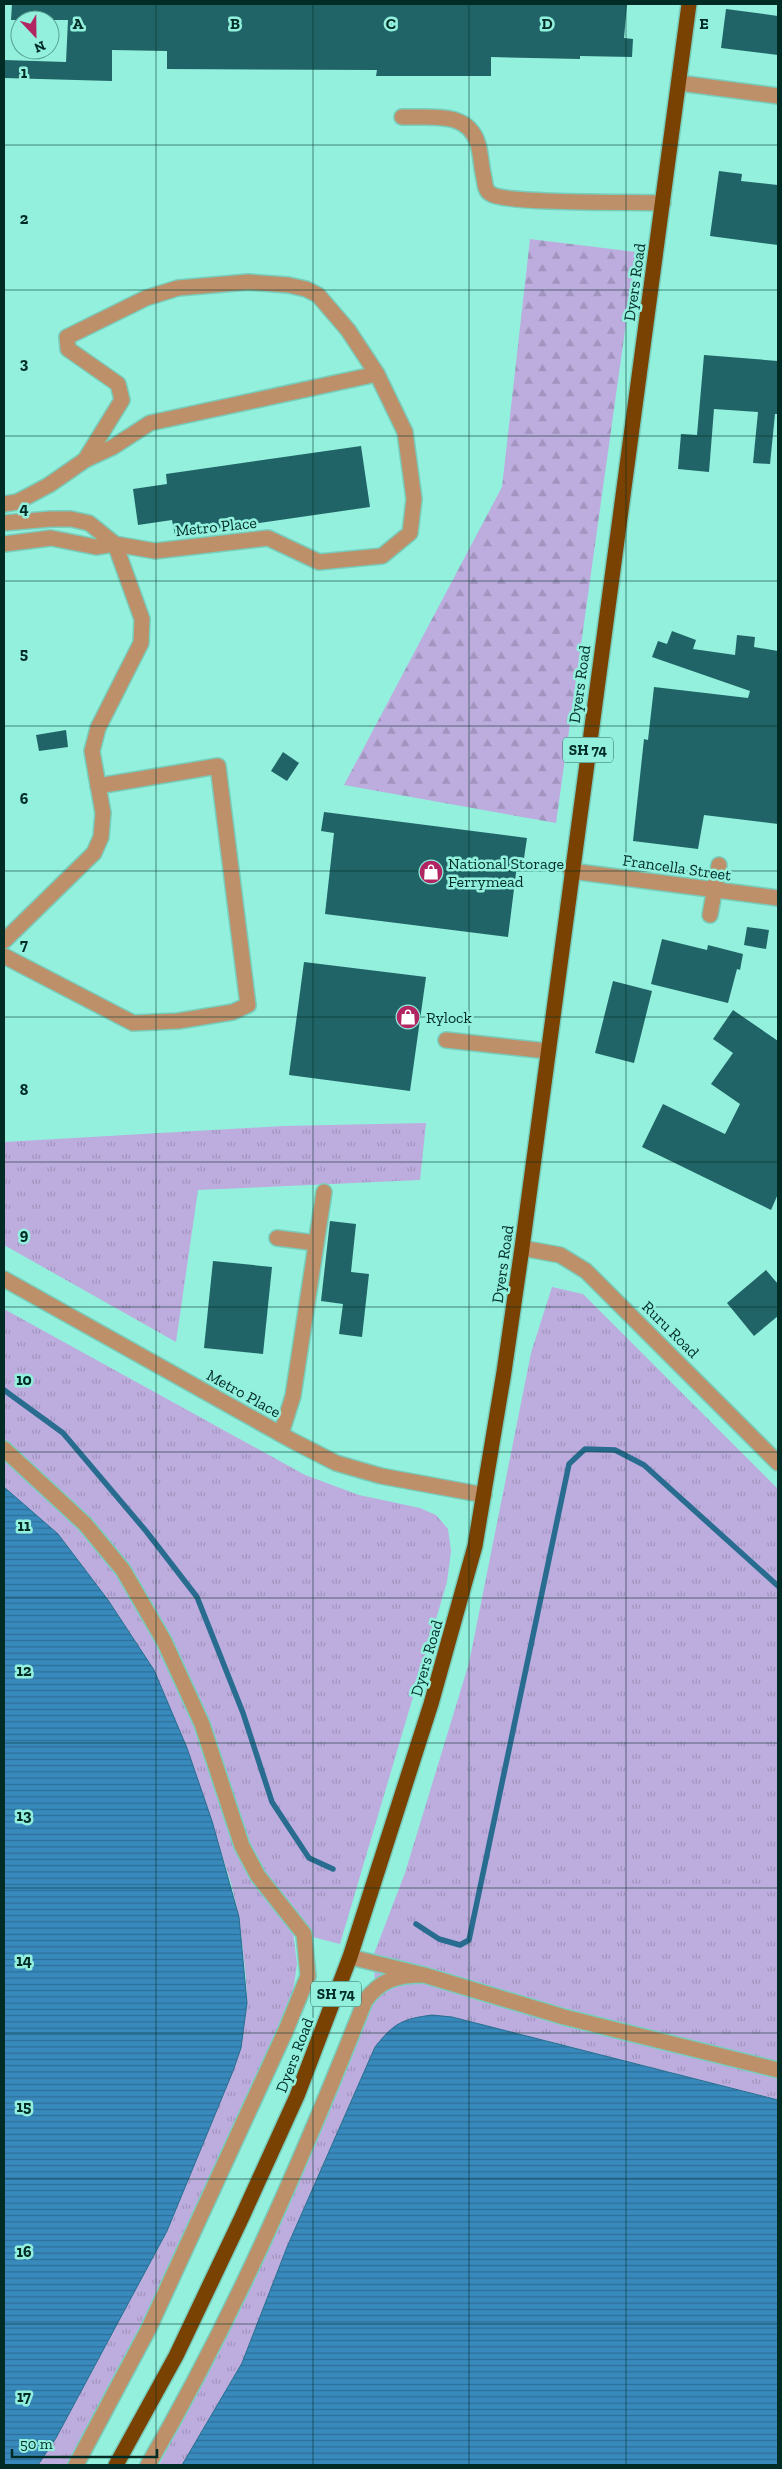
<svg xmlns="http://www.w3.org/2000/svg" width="782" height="2469" viewBox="0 0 782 2469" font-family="'Zilla Slab',serif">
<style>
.grass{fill:url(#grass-tufts)}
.forest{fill:url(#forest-firs)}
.water{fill:url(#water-rules);stroke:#286d8f}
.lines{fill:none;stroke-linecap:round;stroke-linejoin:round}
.stream{stroke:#286d8f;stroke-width:5.5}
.building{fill:#216467}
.minor-casing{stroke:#78cdbc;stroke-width:18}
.highway-casing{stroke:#78cdbc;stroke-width:18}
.minor{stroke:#be906a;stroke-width:15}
.highway{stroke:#7a4202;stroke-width:15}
.grid{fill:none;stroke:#012c26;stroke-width:1;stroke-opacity:0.55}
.labels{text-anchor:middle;stroke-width:5;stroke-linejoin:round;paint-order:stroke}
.shield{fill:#92f0dd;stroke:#2c675d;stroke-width:1}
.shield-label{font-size:15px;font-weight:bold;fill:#012c26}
.street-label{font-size:16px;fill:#012c26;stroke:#92f0dd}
.poi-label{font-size:16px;fill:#012c26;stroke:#92f0dd;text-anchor:start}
.grid-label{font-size:16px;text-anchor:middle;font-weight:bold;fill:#012c26;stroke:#92f0dd;stroke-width:5;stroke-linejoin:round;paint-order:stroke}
</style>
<defs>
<pattern id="grass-tufts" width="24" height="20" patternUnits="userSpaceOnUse" patternTransform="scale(1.25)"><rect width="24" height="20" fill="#bdacde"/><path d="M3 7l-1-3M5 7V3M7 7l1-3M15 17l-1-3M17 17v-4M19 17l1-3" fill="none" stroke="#a194be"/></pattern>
<pattern id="forest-firs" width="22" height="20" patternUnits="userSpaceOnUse" patternTransform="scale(1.25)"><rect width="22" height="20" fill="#bdacde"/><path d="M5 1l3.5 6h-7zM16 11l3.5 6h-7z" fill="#a194be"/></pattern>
<pattern id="water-rules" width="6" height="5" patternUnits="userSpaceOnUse" patternTransform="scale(1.25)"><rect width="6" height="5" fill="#3889bc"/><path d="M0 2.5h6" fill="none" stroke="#2d7099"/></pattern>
</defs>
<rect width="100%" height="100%" fill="#92f0dd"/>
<g class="grass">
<path d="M 426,1123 L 420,1180 L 198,1190 L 176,1342 L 4,1245 L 4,1142 L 283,1126 Z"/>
<path d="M 552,1287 L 583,1294 L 778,1489 L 778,2100 L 452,2017 L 364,2072 L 287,2247 L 242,2363 L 182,2465 L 159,2465 L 217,2352 L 375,1996 L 374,1954 L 405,1873 L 469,1663 L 531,1353 Z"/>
<path d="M 4,1309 L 305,1475 L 359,1495 L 420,1508 L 436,1515 L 448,1529 L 451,1551 L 447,1582 L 340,1944 L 293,1932 L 297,1964 L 293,1992 L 277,2036 L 173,2270 L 69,2465 L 38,2465 L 56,2438 L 167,2231 L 241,2048 L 247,2003 L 246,1978 L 239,1917 L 231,1883 L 187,1748 L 154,1670 L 108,1600 L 58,1534 L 4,1487 Z"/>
</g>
<path class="forest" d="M 530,239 L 636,252 L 556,823 L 344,785 L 502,487 Z"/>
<g class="water">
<path d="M 4,1487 L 58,1534 L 108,1600 L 154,1670 L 187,1748 L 212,1821 L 239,1917 L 247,2003 L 241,2048 L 233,2071 L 167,2231 L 56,2438 L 38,2465 L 4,2465 Z"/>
<path d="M 432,2015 L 452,2017 L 778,2100 L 778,2465 L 182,2465 L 242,2363 L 287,2247 L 375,2047 C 394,2023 402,2019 432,2015 Z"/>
</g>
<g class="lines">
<g class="stream">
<path d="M 4,1390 L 63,1433 L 146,1531 L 197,1597 L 243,1713 L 272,1802 L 309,1858 L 333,1869"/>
<path d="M 416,1924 L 439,1939 L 460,1945 L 469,1940 L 569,1464 L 585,1449 L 615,1450 L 644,1465 L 778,1586"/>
</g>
</g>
<g class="building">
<path d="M 12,4 L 627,4 L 624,38 L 633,39 L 632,57 L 580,56 L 580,59 L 491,57 L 491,76 L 376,76 L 377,70 L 167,69 L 167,51 L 112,50 L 112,81 L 4,78 L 4,60 L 66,62 L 68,20 L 11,20 Z"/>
<path d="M 726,9 L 778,16 L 778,55 L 721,48 Z"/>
<path d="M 719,171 L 742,174 L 741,181 L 778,185 L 778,245 L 710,236 Z"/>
<path d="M 704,355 L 778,361 L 778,414 L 775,414 L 770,464 L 753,463 L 758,412 L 714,409 L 709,472 L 678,469 L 681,434 L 697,435 Z"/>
<path d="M 361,446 L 370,507 L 175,535 L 172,520 L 138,525 L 133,489 L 167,484 L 166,474 Z"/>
<path d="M 672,631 L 696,640 L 693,649 L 735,655 L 737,635 L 755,637 L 754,647 L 778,651 L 778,824 L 704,815 L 698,849 L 633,841 L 644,739 L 648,740 L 654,687 L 748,698 L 750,691 L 652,657 L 658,641 L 667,644 Z"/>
<path d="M 66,730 L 68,747 L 39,751 L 36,735 Z"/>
<path d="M 283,752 L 299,763 L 287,781 L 271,771 Z"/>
<path d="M 324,812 L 527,838 L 524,858 L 518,857 L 508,937 L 325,914 L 334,833 L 321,831 Z"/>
<path d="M 747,927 L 769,930 L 766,949 L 744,945 Z"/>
<path d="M 662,939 L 707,950 L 708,945 L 743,954 L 740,970 L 737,969 L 728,1003 L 651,984 Z"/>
<path d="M 304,962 L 426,977 L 410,1091 L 289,1075 Z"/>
<path d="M 613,981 L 652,991 L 634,1063 L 595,1053 Z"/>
<path d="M 733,1010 L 778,1041 L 778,1194 L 771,1210 L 642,1147 L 663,1104 L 725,1134 L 740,1104 L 711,1084 L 733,1053 L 713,1039 Z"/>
<path d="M 330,1221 L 356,1224 L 351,1272 L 369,1274 L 362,1337 L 339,1334 L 343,1304 L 321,1301 Z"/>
<path d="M 213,1261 L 272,1267 L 263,1354 L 204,1348 Z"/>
<path d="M 766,1270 L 778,1284 L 778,1316 L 754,1336 L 727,1303 Z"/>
</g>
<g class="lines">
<g class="minor-casing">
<g id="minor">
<path d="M 679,83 L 778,96"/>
<path d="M 402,117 C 430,118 468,110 478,144 C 481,154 481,166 484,178 C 485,184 485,191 491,194 C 506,204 636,202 663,203"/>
<path d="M 4,504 L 17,502 L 49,485 L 85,460 L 113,447 L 150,423 L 377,374"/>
<path d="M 4,523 L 51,519 L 71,519 L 89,523 L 115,544 L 155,551 L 268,538 L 319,562 L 382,556 L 410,533 L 414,499 L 405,432 L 377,374 L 348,330 L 318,295 L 306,289 L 288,285 L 248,282 L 178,288 L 146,298 L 67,337 L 68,349 L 118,384 L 122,400 L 85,460"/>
<path d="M 4,544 L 51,538 L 96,547 L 115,544"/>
<path d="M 571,871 L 778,898"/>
<path d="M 710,915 L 719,865"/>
<path d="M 4,941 L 94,853 L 101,837 L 103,813 L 92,751 L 98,728 L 141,643 L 142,619 L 115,544"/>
<path d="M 4,956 L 133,1023 L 178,1021 L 233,1012 L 248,1005 L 218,766 L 98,786"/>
<path d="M 446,1040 L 547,1051"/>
<path d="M 277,1238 L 316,1243"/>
<path d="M 522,1248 L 560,1255 L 586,1271 L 778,1463"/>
<path d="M 4,1279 L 293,1441 L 336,1463 L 381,1476 L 484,1495"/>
<path d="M 281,1434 L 293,1396 L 324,1192"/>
<path d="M 4,1449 L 85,1524 L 123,1570 L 164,1641 L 202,1724 L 242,1846 L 258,1876 L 304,1934 L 308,1976 L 286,2030 L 149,2328 L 76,2465"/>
<path d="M 350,1957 L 424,1975 L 564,2017 L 778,2070"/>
<path d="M 148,2465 C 234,2317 302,2160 365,2001 C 381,1979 398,1975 424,1975"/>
</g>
</g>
<g class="highway-casing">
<path id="highway" d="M 116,2465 L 176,2356 L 242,2217 L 297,2096 L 350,1957 L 431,1704 L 475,1546 L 504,1372 L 522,1248 L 689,4"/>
</g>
<use href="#minor" class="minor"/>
<use href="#highway" class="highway"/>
</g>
<path class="grid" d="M 156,4 L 156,2465M 313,4 L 313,2465M 469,4 L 469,2465M 626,4 L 626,2465M 4,145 L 778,145M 4,290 L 778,290M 4,436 L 778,436M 4,581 L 778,581M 4,726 L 778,726M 4,871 L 778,871M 4,1017 L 778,1017M 4,1162 L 778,1162M 4,1307 L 778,1307M 4,1452 L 778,1452M 4,1598 L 778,1598M 4,1743 L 778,1743M 4,1888 L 778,1888M 4,2033 L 778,2033M 4,2179 L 778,2179M 4,2324 L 778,2324"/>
<defs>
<g id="shop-disc" transform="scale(1.25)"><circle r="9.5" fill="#b12562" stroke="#92f0dd"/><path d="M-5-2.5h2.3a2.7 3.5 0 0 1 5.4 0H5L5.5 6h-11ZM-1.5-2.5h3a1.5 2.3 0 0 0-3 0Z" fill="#fff"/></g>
</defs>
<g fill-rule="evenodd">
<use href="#shop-disc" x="431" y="872"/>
<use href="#shop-disc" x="408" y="1017"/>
</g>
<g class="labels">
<g class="shield">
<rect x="563" y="737.5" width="50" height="25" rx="4"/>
<rect x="311" y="1981.5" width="50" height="25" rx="4"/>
</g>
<g class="shield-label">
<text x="588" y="755">SH 74</text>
<text x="336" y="1999">SH 74</text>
</g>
<g class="street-label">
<text transform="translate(634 282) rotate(-82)" y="6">Dyers Road</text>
<text transform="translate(216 526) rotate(-6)" y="6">Metro Place</text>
<text transform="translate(579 684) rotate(-82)" y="6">Dyers Road</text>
<text transform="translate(677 867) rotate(8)" y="6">Francella Street</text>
<text transform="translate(502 1264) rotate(-82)" y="6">Dyers Road</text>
<text transform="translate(671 1329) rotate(45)" y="6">Ruru Road</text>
<text transform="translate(244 1393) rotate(29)" y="6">Metro Place</text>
<text transform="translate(426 1658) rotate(-74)" y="6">Dyers Road</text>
<text transform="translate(294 2055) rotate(-69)" y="6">Dyers Road</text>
</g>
<g class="poi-label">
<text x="448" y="869">National Storage<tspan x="448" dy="18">Ferrymead</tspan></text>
<text x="426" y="1023">Rylock</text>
</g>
</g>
<g class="grid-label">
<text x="78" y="29">A</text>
<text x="235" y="29">B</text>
<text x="391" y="29">C</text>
<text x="547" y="29">D</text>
<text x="704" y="29">E</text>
<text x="24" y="78">1</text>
<text x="24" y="224">2</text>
<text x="24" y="369">3</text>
<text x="24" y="514">4</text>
<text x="24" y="659">5</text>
<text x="24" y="804">6</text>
<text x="24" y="950">7</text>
<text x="24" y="1095">8</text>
<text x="24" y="1240">9</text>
<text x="24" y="1385">10</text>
<text x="24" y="1531">11</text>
<text x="24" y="1676">12</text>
<text x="24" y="1821">13</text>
<text x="24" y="1966">14</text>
<text x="24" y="2112">15</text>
<text x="24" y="2257">16</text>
<text x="24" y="2402">17</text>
</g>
<rect width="782" height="2469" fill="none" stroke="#012c26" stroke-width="10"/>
<g transform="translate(35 35) rotate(158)"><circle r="24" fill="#92f0dd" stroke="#58a294"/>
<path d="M0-4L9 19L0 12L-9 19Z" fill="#b12562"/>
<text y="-8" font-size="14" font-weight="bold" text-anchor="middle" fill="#012c26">N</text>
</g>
<path d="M12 2449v8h145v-8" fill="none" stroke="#012c26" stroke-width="2.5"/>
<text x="20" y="2449" font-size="15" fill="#012c26" stroke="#92f0dd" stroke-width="4" paint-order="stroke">50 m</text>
</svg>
